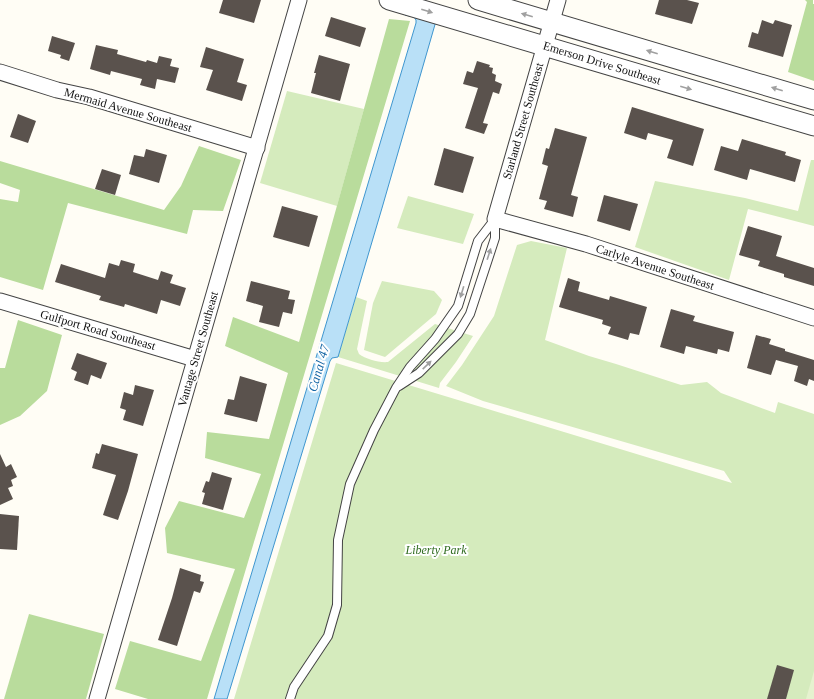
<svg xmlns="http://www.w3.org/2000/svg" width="814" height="699" viewBox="0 0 814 699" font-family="'Times New Roman',serif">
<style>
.green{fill:#d5ebbd}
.forest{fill:#b9dc9c}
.pitch{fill:#e6f2cf}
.water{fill:#b9e0f7;stroke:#3f96cf}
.building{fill:#5a524d}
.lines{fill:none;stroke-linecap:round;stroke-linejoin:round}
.service-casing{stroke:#444;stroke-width:10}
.minor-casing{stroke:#444;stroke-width:17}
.tertiary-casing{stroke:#444;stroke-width:21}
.service{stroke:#fff;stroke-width:8}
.minor{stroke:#fff;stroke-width:15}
.tertiary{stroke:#fff;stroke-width:19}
.oneway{fill:#a0a0a0}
.labels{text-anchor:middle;stroke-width:4;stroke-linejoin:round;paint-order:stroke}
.street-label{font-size:12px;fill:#111;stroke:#fff}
.park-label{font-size:12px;font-style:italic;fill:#2f6b1f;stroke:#fff}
.water-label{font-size:13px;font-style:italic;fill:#1768a6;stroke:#fff}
</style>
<rect width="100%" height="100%" fill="#fffdf5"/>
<g class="green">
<path d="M 287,91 L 364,109 L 337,206 L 260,183 Z"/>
<path d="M 811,160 L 814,160 L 814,226 L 748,209 L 729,280 L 635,247 L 655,181 L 745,198 L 798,211 Z"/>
<path d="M 408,196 L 474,214 L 463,244 L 397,228 Z"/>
<path d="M 531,241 L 567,248 L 545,340 L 589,356 L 616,364 L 681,385 L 707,382 L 721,393 L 775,413 L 778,402 L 814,414 L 814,699 L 234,699 L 336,363 L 732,483 L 724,471 L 483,401 L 446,386 L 462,365 L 494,316 L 517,245 Z"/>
<path d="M 382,281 L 434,291 L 442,300 L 436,314 L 385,357 L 364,350 L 373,303 Z"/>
<path d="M 356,297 L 367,301 L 357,349 L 359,354 C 366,359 379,363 388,362 L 435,324 L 473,336 L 456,362 L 440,383 L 439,388 L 338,357 Z"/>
</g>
<g class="forest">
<path d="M 805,0 L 813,0 L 813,4 L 814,4 L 814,81 L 788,72 L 807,2 Z"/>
<path d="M 389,19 L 410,21 L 207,699 L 148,699 L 115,689 L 130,641 L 201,661 L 235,569 L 167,553 L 165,528 L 179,501 L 244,518 L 261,474 L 205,458 L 207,432 L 269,439 L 288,373 L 225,346 L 233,317 L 299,342 Z"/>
<path d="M 199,146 L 241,160 L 223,211 L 193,210 L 187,234 L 68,203 L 43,290 L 0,277 L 0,199 L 18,202 L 20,190 L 0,183 L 0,161 L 164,210 L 181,186 Z"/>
<path d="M 18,320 L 62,335 L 47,391 L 20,416 L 0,425 L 0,368 L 5,368 Z"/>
<path d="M 29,614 L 104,634 L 86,699 L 4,699 Z"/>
</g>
<path class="pitch" d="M 814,671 L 814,699 L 806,699 Z"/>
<path class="water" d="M 406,12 L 436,21 L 382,208 L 338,357 L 332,358 L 330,361 L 227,699 L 214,699 L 416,23 L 416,20 L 414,17 L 405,15 Z"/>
<g class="building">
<path d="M 223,0 L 261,0 L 254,23 L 219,13 Z"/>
<path d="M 659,0 L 687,0 L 699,3 L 692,24 L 655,14 Z"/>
<path d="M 331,17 L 366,28 L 360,47 L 325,36 Z"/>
<path d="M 762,20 L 773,24 L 775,20 L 792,25 L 783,57 L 748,47 L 752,32 L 758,34 Z"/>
<path d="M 52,36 L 75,43 L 69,61 L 60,58 L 61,55 L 48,51 Z"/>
<path d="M 96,45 L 118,50 L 117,54 L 146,62 L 147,60 L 157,63 L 159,56 L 172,59 L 170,66 L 179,68 L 175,83 L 157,79 L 155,89 L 140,85 L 142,79 L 111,71 L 110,75 L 90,69 Z"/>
<path d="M 206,47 L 244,59 L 237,82 L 247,85 L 242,101 L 206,90 L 213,70 L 200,67 Z"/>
<path d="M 319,55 L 350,64 L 340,101 L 311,93 L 316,73 L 314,73 Z"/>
<path d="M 477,61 L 490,65 L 489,67 L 493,68 L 492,73 L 496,75 L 495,81 L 502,84 L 499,94 L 493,92 L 483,123 L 488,124 L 484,134 L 465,128 L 478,88 L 463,84 L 467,71 L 473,73 Z"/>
<path d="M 632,107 L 704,129 L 693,166 L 667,158 L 673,140 L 648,133 L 646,140 L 624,133 Z"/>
<path d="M 18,114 L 36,121 L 28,143 L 10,137 Z"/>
<path d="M 555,128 L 587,137 L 571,195 L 578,197 L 573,217 L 544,209 L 547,201 L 539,199 L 548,166 L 542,164 L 546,148 L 549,149 Z"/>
<path d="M 742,139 L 786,152 L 785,155 L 801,160 L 795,182 L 750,169 L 747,180 L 714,170 L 721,146 L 738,151 Z"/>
<path d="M 444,148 L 474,157 L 463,193 L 434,185 Z"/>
<path d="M 146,149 L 167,155 L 159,183 L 129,174 L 134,155 L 144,157 Z"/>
<path d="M 102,169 L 121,175 L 115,195 L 95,189 Z"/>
<path d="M 604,195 L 638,204 L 630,231 L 597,221 Z"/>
<path d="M 282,206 L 318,216 L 309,247 L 273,237 Z"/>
<path d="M 748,226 L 782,236 L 776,256 L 814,268 L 814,286 L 784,277 L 784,274 L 758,266 L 760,261 L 739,255 Z"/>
<path d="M 121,260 L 135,264 L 133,272 L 158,280 L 161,271 L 173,275 L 170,283 L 186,288 L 180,306 L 161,300 L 157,314 L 125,304 L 124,307 L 99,300 L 101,296 L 55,282 L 61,264 L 105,278 L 109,263 L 119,266 Z"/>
<path d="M 568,278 L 580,282 L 578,291 L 609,300 L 610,296 L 647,307 L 639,335 L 630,333 L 628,340 L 608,334 L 611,327 L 602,324 L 603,320 L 559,307 Z"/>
<path d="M 251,281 L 290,291 L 288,299 L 295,300 L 292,314 L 283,312 L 279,327 L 259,322 L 263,306 L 246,301 Z"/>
<path d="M 671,309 L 695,316 L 693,321 L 734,332 L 729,352 L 718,349 L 717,354 L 686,346 L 684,354 L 660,347 Z"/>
<path d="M 756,335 L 771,339 L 769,344 L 785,349 L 785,351 L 814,360 L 814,381 L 809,379 L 807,386 L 794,381 L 798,366 L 776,360 L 771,375 L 747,368 Z"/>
<path d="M 77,353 L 107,363 L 101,379 L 91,375 L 88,385 L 74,380 L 77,372 L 71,369 Z"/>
<path d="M 240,376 L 267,384 L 257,422 L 224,414 L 228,399 L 234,400 Z"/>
<path d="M 135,385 L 154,390 L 143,426 L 123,420 L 126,410 L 120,408 L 124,392 L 133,395 Z"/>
<path d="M 102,444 L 138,454 L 128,491 L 118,520 L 103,515 L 116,475 L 92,468 L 96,453 L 99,454 Z"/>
<path d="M 0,454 L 6,467 L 11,464 L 17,477 L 11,480 L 13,486 L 8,488 L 13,499 L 0,505 Z"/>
<path d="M 212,472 L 232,478 L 223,510 L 202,504 L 205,493 L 202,492 L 206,481 L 209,482 Z"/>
<path d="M 0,514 L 19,516 L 17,550 L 0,549 Z"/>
<path d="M 180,568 L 201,575 L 200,581 L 204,582 L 200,593 L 194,591 L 177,646 L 158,640 L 172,598 Z"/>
<path d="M 777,665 L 794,670 L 786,699 L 767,699 Z"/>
</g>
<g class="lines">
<g class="service-casing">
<g id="service">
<path d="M 399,386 L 419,373 L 458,334 L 470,314 L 495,238 L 495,219"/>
<path d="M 290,699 L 294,687 L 328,636 L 337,605 L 338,540 L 350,484 L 374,430 L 396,388 L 410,367 L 435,339 L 458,306 L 478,241 L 495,219"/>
</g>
</g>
<g class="minor-casing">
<g id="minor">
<path d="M 558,0 L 495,219 L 586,244 L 814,318"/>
<path d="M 0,72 L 57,90 L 89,97 L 257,148"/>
<path d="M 0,301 L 195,359"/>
<path d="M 97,699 L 299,0"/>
</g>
</g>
<g class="tertiary-casing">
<g id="tertiary">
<path d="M 389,0 L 814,126"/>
<path d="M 478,0 L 814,100"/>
</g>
</g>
<use href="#service" class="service"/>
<use href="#minor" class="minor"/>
<use href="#tertiary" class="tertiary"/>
</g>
<defs><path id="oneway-solid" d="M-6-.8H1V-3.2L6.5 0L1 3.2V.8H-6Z"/></defs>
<g class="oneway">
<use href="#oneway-solid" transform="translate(427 11) rotate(17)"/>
<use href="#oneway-solid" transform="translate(527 15) rotate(-164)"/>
<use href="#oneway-solid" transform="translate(652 52) rotate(-163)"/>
<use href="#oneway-solid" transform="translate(686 88) rotate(16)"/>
<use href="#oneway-solid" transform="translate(777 89) rotate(-163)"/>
<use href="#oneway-solid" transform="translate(489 254) rotate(-72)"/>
<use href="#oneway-solid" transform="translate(462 292) rotate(107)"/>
<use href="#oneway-solid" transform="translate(427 365) rotate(-44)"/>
</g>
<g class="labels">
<g class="street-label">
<text transform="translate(602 63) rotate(17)" y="4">Emerson Drive Southeast</text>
<text transform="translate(128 110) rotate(16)" y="4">Mermaid Avenue Southeast</text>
<text transform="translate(523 121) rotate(-74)" y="4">Starland Street Southeast</text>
<text transform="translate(655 267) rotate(18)" y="4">Carlyle Avenue Southeast</text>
<text transform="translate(98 330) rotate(16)" y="4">Gulfport Road Southeast</text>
<text transform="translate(198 349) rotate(-74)" y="4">Vantage Street Southeast</text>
</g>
<g class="park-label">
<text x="436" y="554">Liberty Park</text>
</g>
<g class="water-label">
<text transform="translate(318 368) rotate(-74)" y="5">Canal 47</text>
</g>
</g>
</svg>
